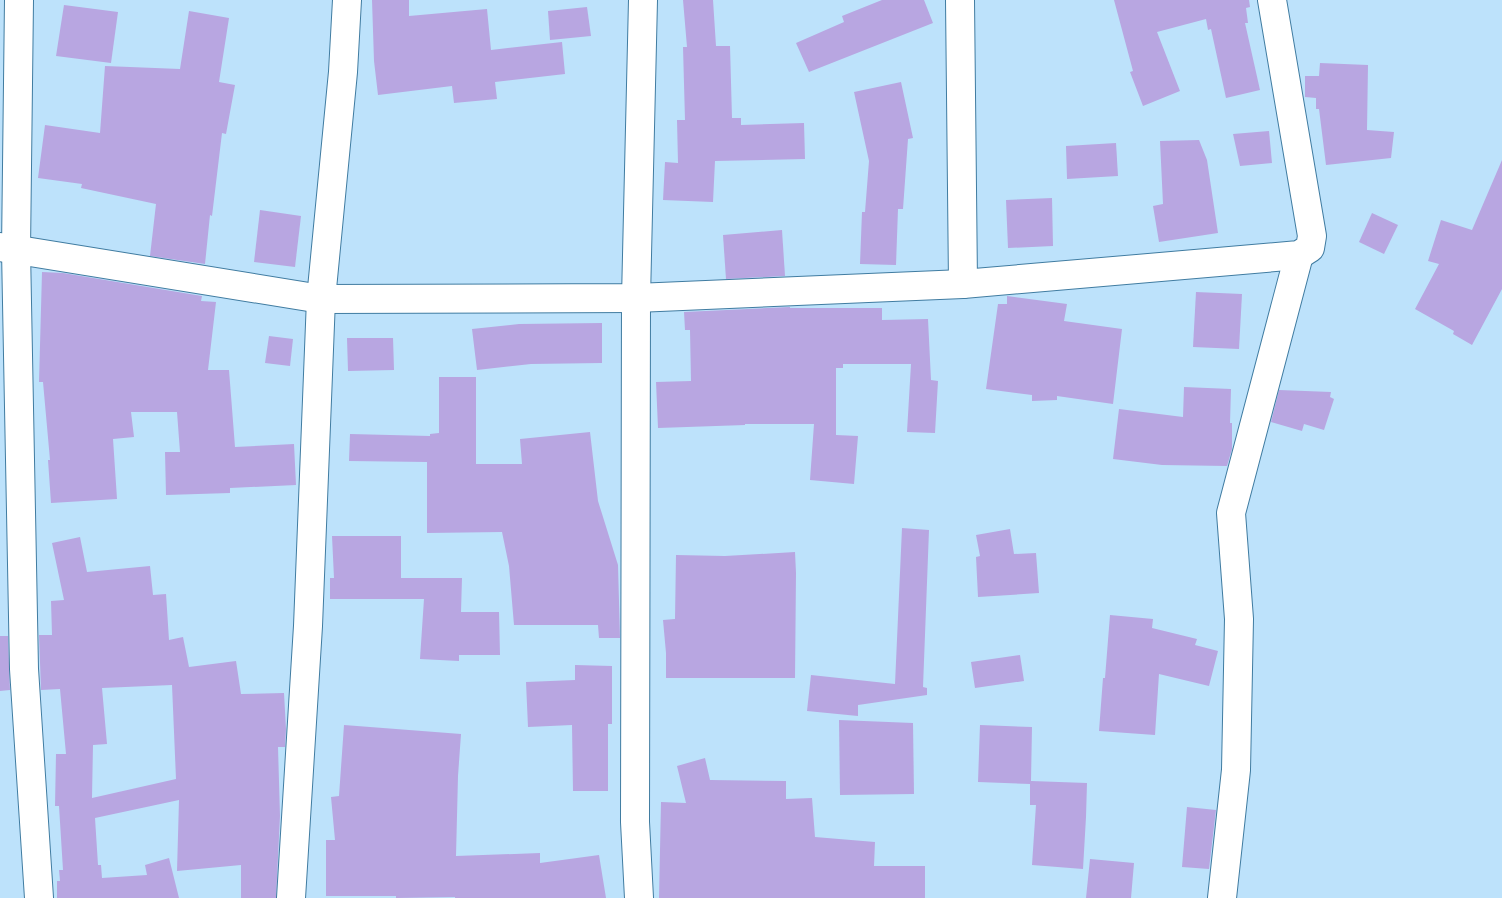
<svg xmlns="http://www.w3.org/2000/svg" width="1502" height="898" viewBox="0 0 1502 898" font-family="'Archivo Narrow',sans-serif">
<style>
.building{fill:#b8a6e1;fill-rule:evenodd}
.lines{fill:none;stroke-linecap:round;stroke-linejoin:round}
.street-casing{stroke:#407ca1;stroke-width:30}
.street{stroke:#fff;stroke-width:28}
</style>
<rect width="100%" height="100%" fill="#bde2fb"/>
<g class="building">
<path d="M 372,0 L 409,0 L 409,16 L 487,9 L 491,50 L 562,42 L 565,74 L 495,82 L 497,99 L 454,103 L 452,86 L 378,95 L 374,61 Z"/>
<path d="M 683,0 L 713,0 L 716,46 L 730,46 L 732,118 L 741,118 L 741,125 L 804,123 L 805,159 L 715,161 L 713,202 L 663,200 L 665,162 L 678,163 L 677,120 L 685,120 L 683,47 L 687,47 Z"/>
<path d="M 882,0 L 924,0 L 933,23 L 809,72 L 796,43 L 844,22 L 842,16 Z"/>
<path d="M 1114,0 L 1249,0 L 1250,7 L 1246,8 L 1248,23 L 1245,23 L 1260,90 L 1226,98 L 1211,29 L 1208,30 L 1206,19 L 1157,32 L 1180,91 L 1143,106 L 1130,72 L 1133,71 Z"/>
<path d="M 64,5 L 118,12 L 111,63 L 56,56 Z"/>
<path d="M 587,7 L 591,36 L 550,40 L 548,11 Z"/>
<path d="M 189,11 L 229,18 L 219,82 L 235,85 L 226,134 L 222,133 L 212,216 L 210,215 L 205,264 L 150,256 L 156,204 L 81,188 L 82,184 L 38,178 L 45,125 L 100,133 L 105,66 L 180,69 Z"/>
<path d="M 1320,63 L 1368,65 L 1367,130 L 1394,132 L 1391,158 L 1326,165 L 1319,109 L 1316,109 L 1316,98 L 1305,97 L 1305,76 L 1319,76 Z"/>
<path d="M 901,82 L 913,138 L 908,139 L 903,209 L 898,209 L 896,265 L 860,264 L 862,212 L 865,212 L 869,161 L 854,92 Z"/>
<path d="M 1269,131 L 1272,163 L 1240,166 L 1233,134 Z"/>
<path d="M 1199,140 L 1207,160 L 1218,233 L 1159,242 L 1153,206 L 1163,204 L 1160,141 Z"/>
<path d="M 1116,143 L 1118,176 L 1067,179 L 1066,146 Z"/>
<path d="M 1502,160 L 1502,289 L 1472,345 L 1453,334 L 1454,331 L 1415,309 L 1439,264 L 1428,261 L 1441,220 L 1472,230 Z"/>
<path d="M 1052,198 L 1053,246 L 1008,248 L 1006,200 Z"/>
<path d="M 260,210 L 301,216 L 295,267 L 254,262 Z"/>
<path d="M 1372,213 L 1398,225 L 1384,254 L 1359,242 Z"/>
<path d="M 782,230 L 785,276 L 726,279 L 723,235 Z"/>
<path d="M 42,272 L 63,273 L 202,296 L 201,301 L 216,302 L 208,370 L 229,370 L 235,447 L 294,444 L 296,485 L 230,488 L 230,493 L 166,495 L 165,452 L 180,452 L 177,412 L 131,412 L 134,437 L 113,439 L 117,499 L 51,503 L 48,460 L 50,460 L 43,382 L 39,382 Z"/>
<path d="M 1196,292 L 1242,294 L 1239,349 L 1193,347 Z"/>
<path d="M 1007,296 L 1067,304 L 1064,321 L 1122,329 L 1113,404 L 1057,396 L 1057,400 L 1032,401 L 1032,395 L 986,389 L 998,304 L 1007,304 Z"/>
<path d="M 790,307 L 790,308 L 882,308 L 882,320 L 928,319 L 931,380 L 938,381 L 935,433 L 907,432 L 911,364 L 843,364 L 843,368 L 836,368 L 836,435 L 858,436 L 854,484 L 810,480 L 814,424 L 745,424 L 745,425 L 658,428 L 656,382 L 691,381 L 690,330 L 685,330 L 684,312 Z"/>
<path d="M 602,323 L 602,363 L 531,364 L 477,370 L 472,329 L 519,324 Z"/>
<path d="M 269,336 L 293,339 L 290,366 L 265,363 Z"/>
<path d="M 347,338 L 393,338 L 394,370 L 348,371 Z"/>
<path d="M 439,377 L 476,377 L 476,464 L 522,464 L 520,439 L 590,432 L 598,501 L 618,565 L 620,638 L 599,638 L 598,625 L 514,625 L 509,566 L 502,532 L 427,533 L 427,462 L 349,461 L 350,434 L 430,436 L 430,434 L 439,433 Z"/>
<path d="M 1184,387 L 1231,389 L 1230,423 L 1232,423 L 1232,449 L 1227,466 L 1162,465 L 1113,459 L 1119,409 L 1183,417 Z"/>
<path d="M 1279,390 L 1331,392 L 1330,397 L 1334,399 L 1324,430 L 1304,424 L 1302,431 L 1271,422 Z"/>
<path d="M 902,528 L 929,530 L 923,687 L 927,688 L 927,695 L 858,705 L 858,716 L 807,711 L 811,675 L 895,684 Z"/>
<path d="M 1010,529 L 1014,554 L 1036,553 L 1039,593 L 978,597 L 976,557 L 980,556 L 976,535 Z"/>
<path d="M 332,536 L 401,536 L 401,578 L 462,578 L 461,612 L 499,612 L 500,655 L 459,655 L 459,661 L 420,659 L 424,599 L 330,599 L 330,578 L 334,578 Z"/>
<path d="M 80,537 L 87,572 L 150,566 L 153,595 L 166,594 L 169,640 L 183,637 L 189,667 L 236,661 L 241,694 L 284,693 L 286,729 L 285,747 L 278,747 L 280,816 L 276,898 L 241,898 L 241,865 L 177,871 L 179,800 L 95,818 L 98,865 L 101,865 L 102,878 L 147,875 L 145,865 L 169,858 L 179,898 L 57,898 L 57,881 L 60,881 L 59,870 L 63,870 L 59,806 L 55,806 L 56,754 L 66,754 L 60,689 L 41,690 L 39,635 L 52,635 L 51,601 L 64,600 L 52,543 ZM 172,685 L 176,779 L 92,798 L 93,745 L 107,744 L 102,688 Z"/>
<path d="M 795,552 L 796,573 L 795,678 L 666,678 L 666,653 L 663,620 L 675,619 L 676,555 L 725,556 Z"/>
<path d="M 1110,615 L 1153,619 L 1152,628 L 1197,639 L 1195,645 L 1218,651 L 1209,686 L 1159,674 L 1155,735 L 1099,731 L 1103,678 L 1105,678 Z"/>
<path d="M 0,636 L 8,636 L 10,690 L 0,691 Z"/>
<path d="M 1020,655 L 1024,681 L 975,688 L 971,662 Z"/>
<path d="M 575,665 L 612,666 L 612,724 L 608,724 L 608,791 L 573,791 L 572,725 L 528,727 L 526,682 L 575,680 Z"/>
<path d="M 839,720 L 913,723 L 914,794 L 840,795 Z"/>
<path d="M 344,725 L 461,734 L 458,776 L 456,856 L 540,853 L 540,863 L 599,855 L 606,898 L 455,898 L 455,897 L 396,898 L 396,896 L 326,896 L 326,840 L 335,840 L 331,797 L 339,796 Z"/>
<path d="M 980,725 L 1032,727 L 1031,781 L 1087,783 L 1086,817 L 1083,869 L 1032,865 L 1036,805 L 1030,805 L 1030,784 L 978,782 Z"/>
<path d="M 705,758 L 710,780 L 786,781 L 786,799 L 812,798 L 815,837 L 875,842 L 874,866 L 925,866 L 925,898 L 659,898 L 661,802 L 686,803 L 677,766 Z"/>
<path d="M 1187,807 L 1216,810 L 1209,869 L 1182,867 Z"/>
<path d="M 1090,859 L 1134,863 L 1131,898 L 1086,898 Z"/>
</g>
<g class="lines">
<g class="street-casing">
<g id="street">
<path d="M 19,0 L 16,250 L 24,669 L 39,898"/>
<path d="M 960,0 L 963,284"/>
<path d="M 0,247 L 321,299 L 636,298 L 963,284 L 1299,255 L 1310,248 L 1312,236 L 1272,0"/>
<path d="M 291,898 L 308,626 L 321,299 L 343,72 L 347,0"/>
<path d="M 639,898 L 635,822 L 636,298 L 643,0"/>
<path d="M 1222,898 L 1236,770 L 1239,619 L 1231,513 L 1299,255"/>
</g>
</g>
<use href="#street" class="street"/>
</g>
</svg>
